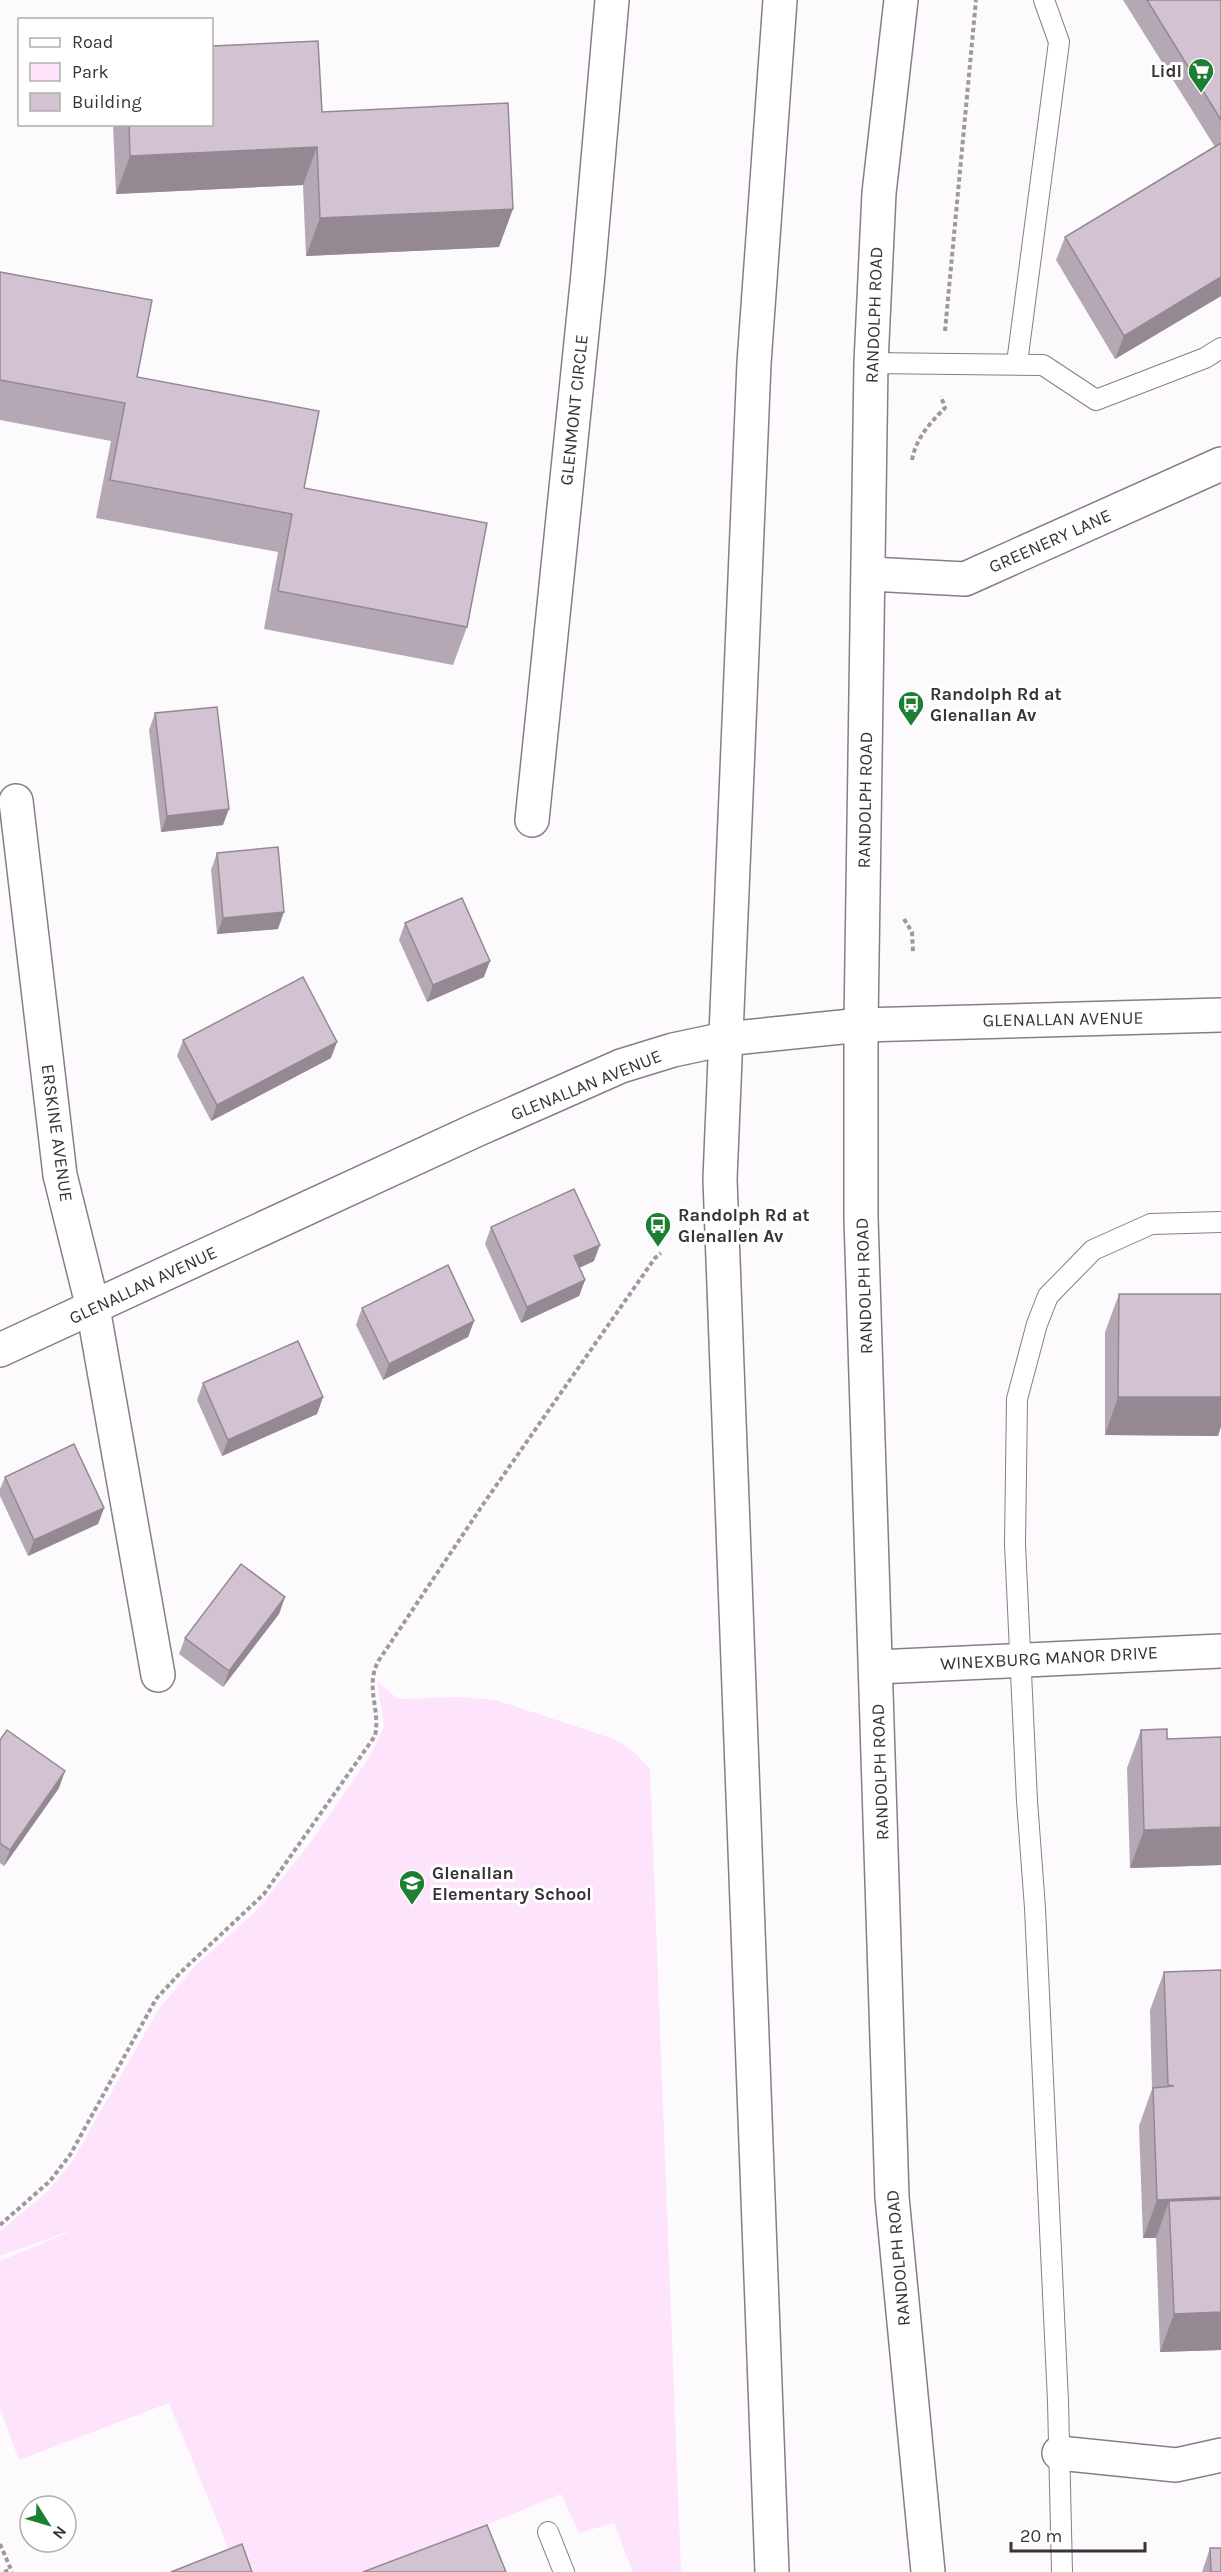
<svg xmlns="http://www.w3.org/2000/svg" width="1221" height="2572" viewBox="0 0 1221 2572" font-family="Karla,sans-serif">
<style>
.green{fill:#fee3fd}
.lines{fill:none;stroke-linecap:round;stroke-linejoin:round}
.lane-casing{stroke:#8a7b8a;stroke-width:22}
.street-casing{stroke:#8a7b8a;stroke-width:36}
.secondary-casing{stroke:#8a7b8a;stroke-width:36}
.primary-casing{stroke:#8a7b8a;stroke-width:36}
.path{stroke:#9e999e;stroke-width:4;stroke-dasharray:4.5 3;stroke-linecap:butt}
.lane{stroke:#fff;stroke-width:20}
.street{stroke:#fff;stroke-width:33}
.secondary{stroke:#fff;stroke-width:33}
.primary{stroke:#fff;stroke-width:33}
.wall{fill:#b5a8b5}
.shaded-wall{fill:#948893}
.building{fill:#d3c3d2;stroke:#948893;stroke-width:1.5}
.labels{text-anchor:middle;stroke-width:6;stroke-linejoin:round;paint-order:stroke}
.poi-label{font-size:18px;font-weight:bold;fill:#393239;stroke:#fff;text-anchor:start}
.street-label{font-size:18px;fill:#393239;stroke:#fff}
</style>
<rect width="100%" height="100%" fill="#fdfafd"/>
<path class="green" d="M 377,1681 L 398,1699 L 458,1697 L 496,1700 L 614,1739 L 633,1751 L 650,1769 L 681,2572 L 633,2572 L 614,2523 L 579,2533 L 561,2494 L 374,2572 L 238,2572 L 169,2403 L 19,2460 L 0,2409 L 0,2261 L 81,2227 L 0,2256 L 0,2231 L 48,2191 L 73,2160 L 158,2010 L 195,1966 L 256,1911 L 310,1843 L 370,1756 L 384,1726 Z"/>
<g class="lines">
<g class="lane-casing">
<g id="lane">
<path d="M 871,363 L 1043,365 L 1096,400 L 1205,358 L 1221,348"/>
<path d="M 1017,363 L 1059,42 L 1044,0"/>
<path d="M 548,2532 L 564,2572"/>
<path d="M 1062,2572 L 1058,2401 L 1035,1908 L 1027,1801 L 1015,1544 L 1017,1399 L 1037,1324 L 1048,1296 L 1093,1250 L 1151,1224 L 1221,1222"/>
</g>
</g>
<g class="street-casing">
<g id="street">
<path d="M 870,574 L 965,579 L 1221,464"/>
<path d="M 16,801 L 60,1175 L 93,1308 L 158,1675"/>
<path d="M 532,820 L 588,274 L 612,0"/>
<path d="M 877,1667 L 1221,1651"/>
<path d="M 1059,2453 L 1176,2465 L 1221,2455"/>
</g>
</g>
<g class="secondary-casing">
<path id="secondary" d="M 0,1350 L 474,1131 L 621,1066 L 673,1050 L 725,1039 L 861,1025 L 1221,1015"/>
</g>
<g class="primary-casing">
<g id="primary">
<path d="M 901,0 L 879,193 L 871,363 L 861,1025 L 861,1218 L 892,2197 L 928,2572"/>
<path d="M 772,2572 L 720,1179 L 754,363 L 780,0"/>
</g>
</g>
<g class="path">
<path d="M 945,331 L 976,0"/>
<path d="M 912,460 C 916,438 930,423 945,408 L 941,396"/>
<path d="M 904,919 L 912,932 L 913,952"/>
<path d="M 0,2225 L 50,2181 L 70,2155 L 156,1999 L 181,1972 L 264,1894 L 375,1736 C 381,1709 364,1686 379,1660 L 484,1503 L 655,1258 L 661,1253"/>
<path d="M 0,2544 L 12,2572"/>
<path d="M 4,2572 L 11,2570"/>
</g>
<use href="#lane" class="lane"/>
<use href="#street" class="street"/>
<use href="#secondary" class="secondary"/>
<use href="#primary" class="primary"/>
</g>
<g class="wall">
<path d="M 1123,0 L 1221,0 L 1221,296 L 1115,359 L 1056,260 L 1065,237 L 1215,147 Z"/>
<path d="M 322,112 L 499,247 L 306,256 L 303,185 L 116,194 L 113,124 L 212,124 Z"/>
<path d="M 0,272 L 137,377 L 304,488 L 467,627 L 453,665 L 264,629 L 278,552 L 96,518 L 111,441 L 0,420 Z"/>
<path d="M 155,713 L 223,825 L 161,832 L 149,730 Z"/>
<path d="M 217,853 L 278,929 L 217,934 L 211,870 Z"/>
<path d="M 405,923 L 484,977 L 427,1002 L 399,940 Z"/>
<path d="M 183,1040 L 331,1058 L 211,1121 L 177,1056 Z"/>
<path d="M 491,1227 L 594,1261 L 579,1268 L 585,1280 L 579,1296 L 521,1323 L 485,1244 Z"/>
<path d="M 1119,1294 L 1221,1294 L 1221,1426 L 1218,1436 L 1105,1435 L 1105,1332 Z"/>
<path d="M 362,1308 L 474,1321 L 468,1337 L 383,1380 L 356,1325 Z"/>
<path d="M 203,1383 L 323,1397 L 317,1414 L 222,1456 L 197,1400 Z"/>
<path d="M 5,1477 L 104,1508 L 98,1524 L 28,1556 L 0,1496 L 0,1489 Z"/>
<path d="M 285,1597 L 279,1614 L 223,1687 L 179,1654 L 185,1638 Z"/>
<path d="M 1141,1730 L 1167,1739 L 1221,1737 L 1221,1865 L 1130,1868 L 1127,1768 Z"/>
<path d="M 0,1740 L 59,1788 L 4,1866 L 0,1863 Z"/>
<path d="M 1221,1970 L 1221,2350 L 1160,2352 L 1156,2238 L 1143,2238 L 1139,2126 L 1152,2089 L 1150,2010 L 1164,1972 Z"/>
<path d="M 1210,2548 L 1221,2572 L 1202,2572 Z"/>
</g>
<g class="shaded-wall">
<path d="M 317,147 L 303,185 L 116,194 L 130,156 Z"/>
<path d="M 513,209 L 499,247 L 306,256 L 320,218 Z"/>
<path d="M 1221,277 L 1221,296 L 1115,359 L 1124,336 Z"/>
<path d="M 229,809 L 223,825 L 161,832 L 167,816 Z"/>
<path d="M 284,912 L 278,929 L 217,934 L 223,918 Z"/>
<path d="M 490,961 L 484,977 L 427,1002 L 433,985 Z"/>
<path d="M 337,1042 L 331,1058 L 211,1121 L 217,1105 Z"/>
<path d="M 600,1245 L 594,1261 L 568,1273 L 574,1256 Z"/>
<path d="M 585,1280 L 579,1296 L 521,1323 L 527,1307 Z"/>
<path d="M 474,1321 L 468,1337 L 383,1380 L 389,1364 Z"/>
<path d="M 323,1397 L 317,1414 L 222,1456 L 228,1440 Z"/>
<path d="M 1118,1397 L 1221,1397 L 1221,1426 L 1218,1436 L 1105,1435 Z"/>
<path d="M 104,1508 L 98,1524 L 28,1556 L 34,1540 Z"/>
<path d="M 285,1597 L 279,1614 L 223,1687 L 229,1671 Z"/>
<path d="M 65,1771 L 59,1788 L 4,1866 L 10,1850 Z"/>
<path d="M 1221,1827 L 1221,1865 L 1130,1868 L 1144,1830 Z"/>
<path d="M 1221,2197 L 1221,2234 L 1169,2201 L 1156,2238 L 1143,2238 L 1157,2200 Z"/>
<path d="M 1221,2312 L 1221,2350 L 1160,2352 L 1174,2314 Z"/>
</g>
<g class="building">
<path d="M 1147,0 L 1221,0 L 1221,120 Z"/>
<path d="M 318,41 L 322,112 L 508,103 L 513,209 L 320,218 L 317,147 L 130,156 L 129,124 L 212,124 L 212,46 Z"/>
<path d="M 1221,143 L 1221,277 L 1124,336 L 1065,237 Z"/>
<path d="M 0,272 L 152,300 L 137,377 L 319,411 L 304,488 L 487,523 L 467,627 L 278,591 L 292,514 L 110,480 L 125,403 L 0,380 Z"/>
<path d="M 217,707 L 229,809 L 167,816 L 155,713 Z"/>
<path d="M 278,847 L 284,912 L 223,918 L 217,853 Z"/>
<path d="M 462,898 L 490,961 L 433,985 L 405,923 Z"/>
<path d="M 303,977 L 337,1042 L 217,1105 L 183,1040 Z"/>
<path d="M 574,1189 L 600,1245 L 574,1256 L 585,1280 L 527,1307 L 491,1227 Z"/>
<path d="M 448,1265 L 474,1321 L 389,1364 L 362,1308 Z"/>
<path d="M 1119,1294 L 1221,1294 L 1221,1397 L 1118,1397 Z"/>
<path d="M 298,1341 L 323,1397 L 228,1440 L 203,1383 Z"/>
<path d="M 74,1444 L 104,1508 L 34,1540 L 5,1477 Z"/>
<path d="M 241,1564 L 285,1597 L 229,1671 L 185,1638 Z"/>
<path d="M 1167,1729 L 1167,1739 L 1221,1737 L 1221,1827 L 1144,1830 L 1141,1730 Z"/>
<path d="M 7,1730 L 65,1771 L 10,1850 L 0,1843 L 0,1740 Z"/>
<path d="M 1221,1970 L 1221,2197 L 1157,2200 L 1153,2088 L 1174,2086 L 1168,2085 L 1164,1972 Z"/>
<path d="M 1221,2199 L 1221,2312 L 1174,2314 L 1169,2201 Z"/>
<path d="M 487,2525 L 506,2572 L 363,2572 Z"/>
<path d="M 242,2544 L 252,2572 L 171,2572 Z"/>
<path d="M 1210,2548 L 1221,2548 L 1221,2572 L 1211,2572 Z"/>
</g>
<defs>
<g id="supermarket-pin" transform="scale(1.35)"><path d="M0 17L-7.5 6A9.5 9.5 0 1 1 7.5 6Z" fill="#1d7f31" stroke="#fff"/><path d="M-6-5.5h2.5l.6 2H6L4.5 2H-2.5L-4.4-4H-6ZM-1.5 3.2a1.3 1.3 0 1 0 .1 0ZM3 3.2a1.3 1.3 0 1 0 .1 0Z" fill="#fff"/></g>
<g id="bus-pin" transform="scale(1.35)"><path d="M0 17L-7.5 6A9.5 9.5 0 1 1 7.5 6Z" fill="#1d7f31" stroke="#fff"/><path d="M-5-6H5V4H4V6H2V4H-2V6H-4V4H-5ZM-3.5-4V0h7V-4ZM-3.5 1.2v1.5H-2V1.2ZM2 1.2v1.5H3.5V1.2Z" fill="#fff"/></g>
<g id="school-pin" transform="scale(1.35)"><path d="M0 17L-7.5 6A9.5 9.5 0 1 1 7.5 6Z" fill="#1d7f31" stroke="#fff"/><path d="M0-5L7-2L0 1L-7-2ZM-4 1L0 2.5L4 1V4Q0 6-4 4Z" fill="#fff"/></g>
</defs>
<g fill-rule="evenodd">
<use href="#supermarket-pin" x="1201" y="71"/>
<use href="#bus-pin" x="911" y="704"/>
<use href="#bus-pin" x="658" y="1225"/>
<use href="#school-pin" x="412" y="1883"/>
</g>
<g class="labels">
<g class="poi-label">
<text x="1182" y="77" text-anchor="end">Lidl</text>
<text x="930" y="700">Randolph Rd at<tspan x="930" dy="21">Glenallan Av</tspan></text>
<text x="678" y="1221">Randolph Rd at<tspan x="678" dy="21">Glenallen Av</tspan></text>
<text x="432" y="1879">Glenallan<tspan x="432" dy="21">Elementary School</tspan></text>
</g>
<g class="street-label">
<text transform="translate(874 315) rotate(-88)" y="6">RANDOLPH ROAD</text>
<text transform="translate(574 410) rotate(-84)" y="6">GLENMONT CIRCLE</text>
<text transform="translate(1050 541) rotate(-24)" y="6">GREENERY LANE</text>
<text transform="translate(865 800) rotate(-89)" y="6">RANDOLPH ROAD</text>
<text transform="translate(1063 1019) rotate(-1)" y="6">GLENALLAN AVENUE</text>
<text transform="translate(586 1085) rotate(-22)" y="6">GLENALLAN AVENUE</text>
<text transform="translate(57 1133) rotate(82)" y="6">ERSKINE AVENUE</text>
<text transform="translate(143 1285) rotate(-25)" y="6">GLENALLAN AVENUE</text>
<text transform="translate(864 1286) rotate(-92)" y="6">RANDOLPH ROAD</text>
<text transform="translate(1049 1658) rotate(-3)" y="6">WINEXBURG MANOR DRIVE</text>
<text transform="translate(880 1772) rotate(-92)" y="6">RANDOLPH ROAD</text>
<text transform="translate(898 2258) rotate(-95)" y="6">RANDOLPH ROAD</text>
</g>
</g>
<rect x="18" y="18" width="195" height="108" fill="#ffffff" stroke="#b0adb0" stroke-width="1.5"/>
<rect x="30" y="38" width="30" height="9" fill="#ffffff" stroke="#b0adb0" stroke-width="1.5"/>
<text x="72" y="48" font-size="18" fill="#393239">Road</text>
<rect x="30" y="63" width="30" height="18" fill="#fee3fd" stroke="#b0adb0" stroke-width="1.5"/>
<text x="72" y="78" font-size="18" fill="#393239">Park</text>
<rect x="30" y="93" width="30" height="18" fill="#d3c3d2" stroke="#b0adb0" stroke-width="1.5"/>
<text x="72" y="108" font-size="18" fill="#393239">Building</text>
<g transform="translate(48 2524) rotate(127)"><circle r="28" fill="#ffffff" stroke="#b0adb0" stroke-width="1.5"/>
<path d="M0-4.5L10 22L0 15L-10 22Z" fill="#1d7f31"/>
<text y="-9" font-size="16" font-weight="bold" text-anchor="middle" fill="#393239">N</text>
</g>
<path d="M1011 2542v9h134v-9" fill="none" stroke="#393239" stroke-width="3"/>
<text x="1020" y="2542" font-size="18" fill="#393239" stroke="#ffffff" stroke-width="4.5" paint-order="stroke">20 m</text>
</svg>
